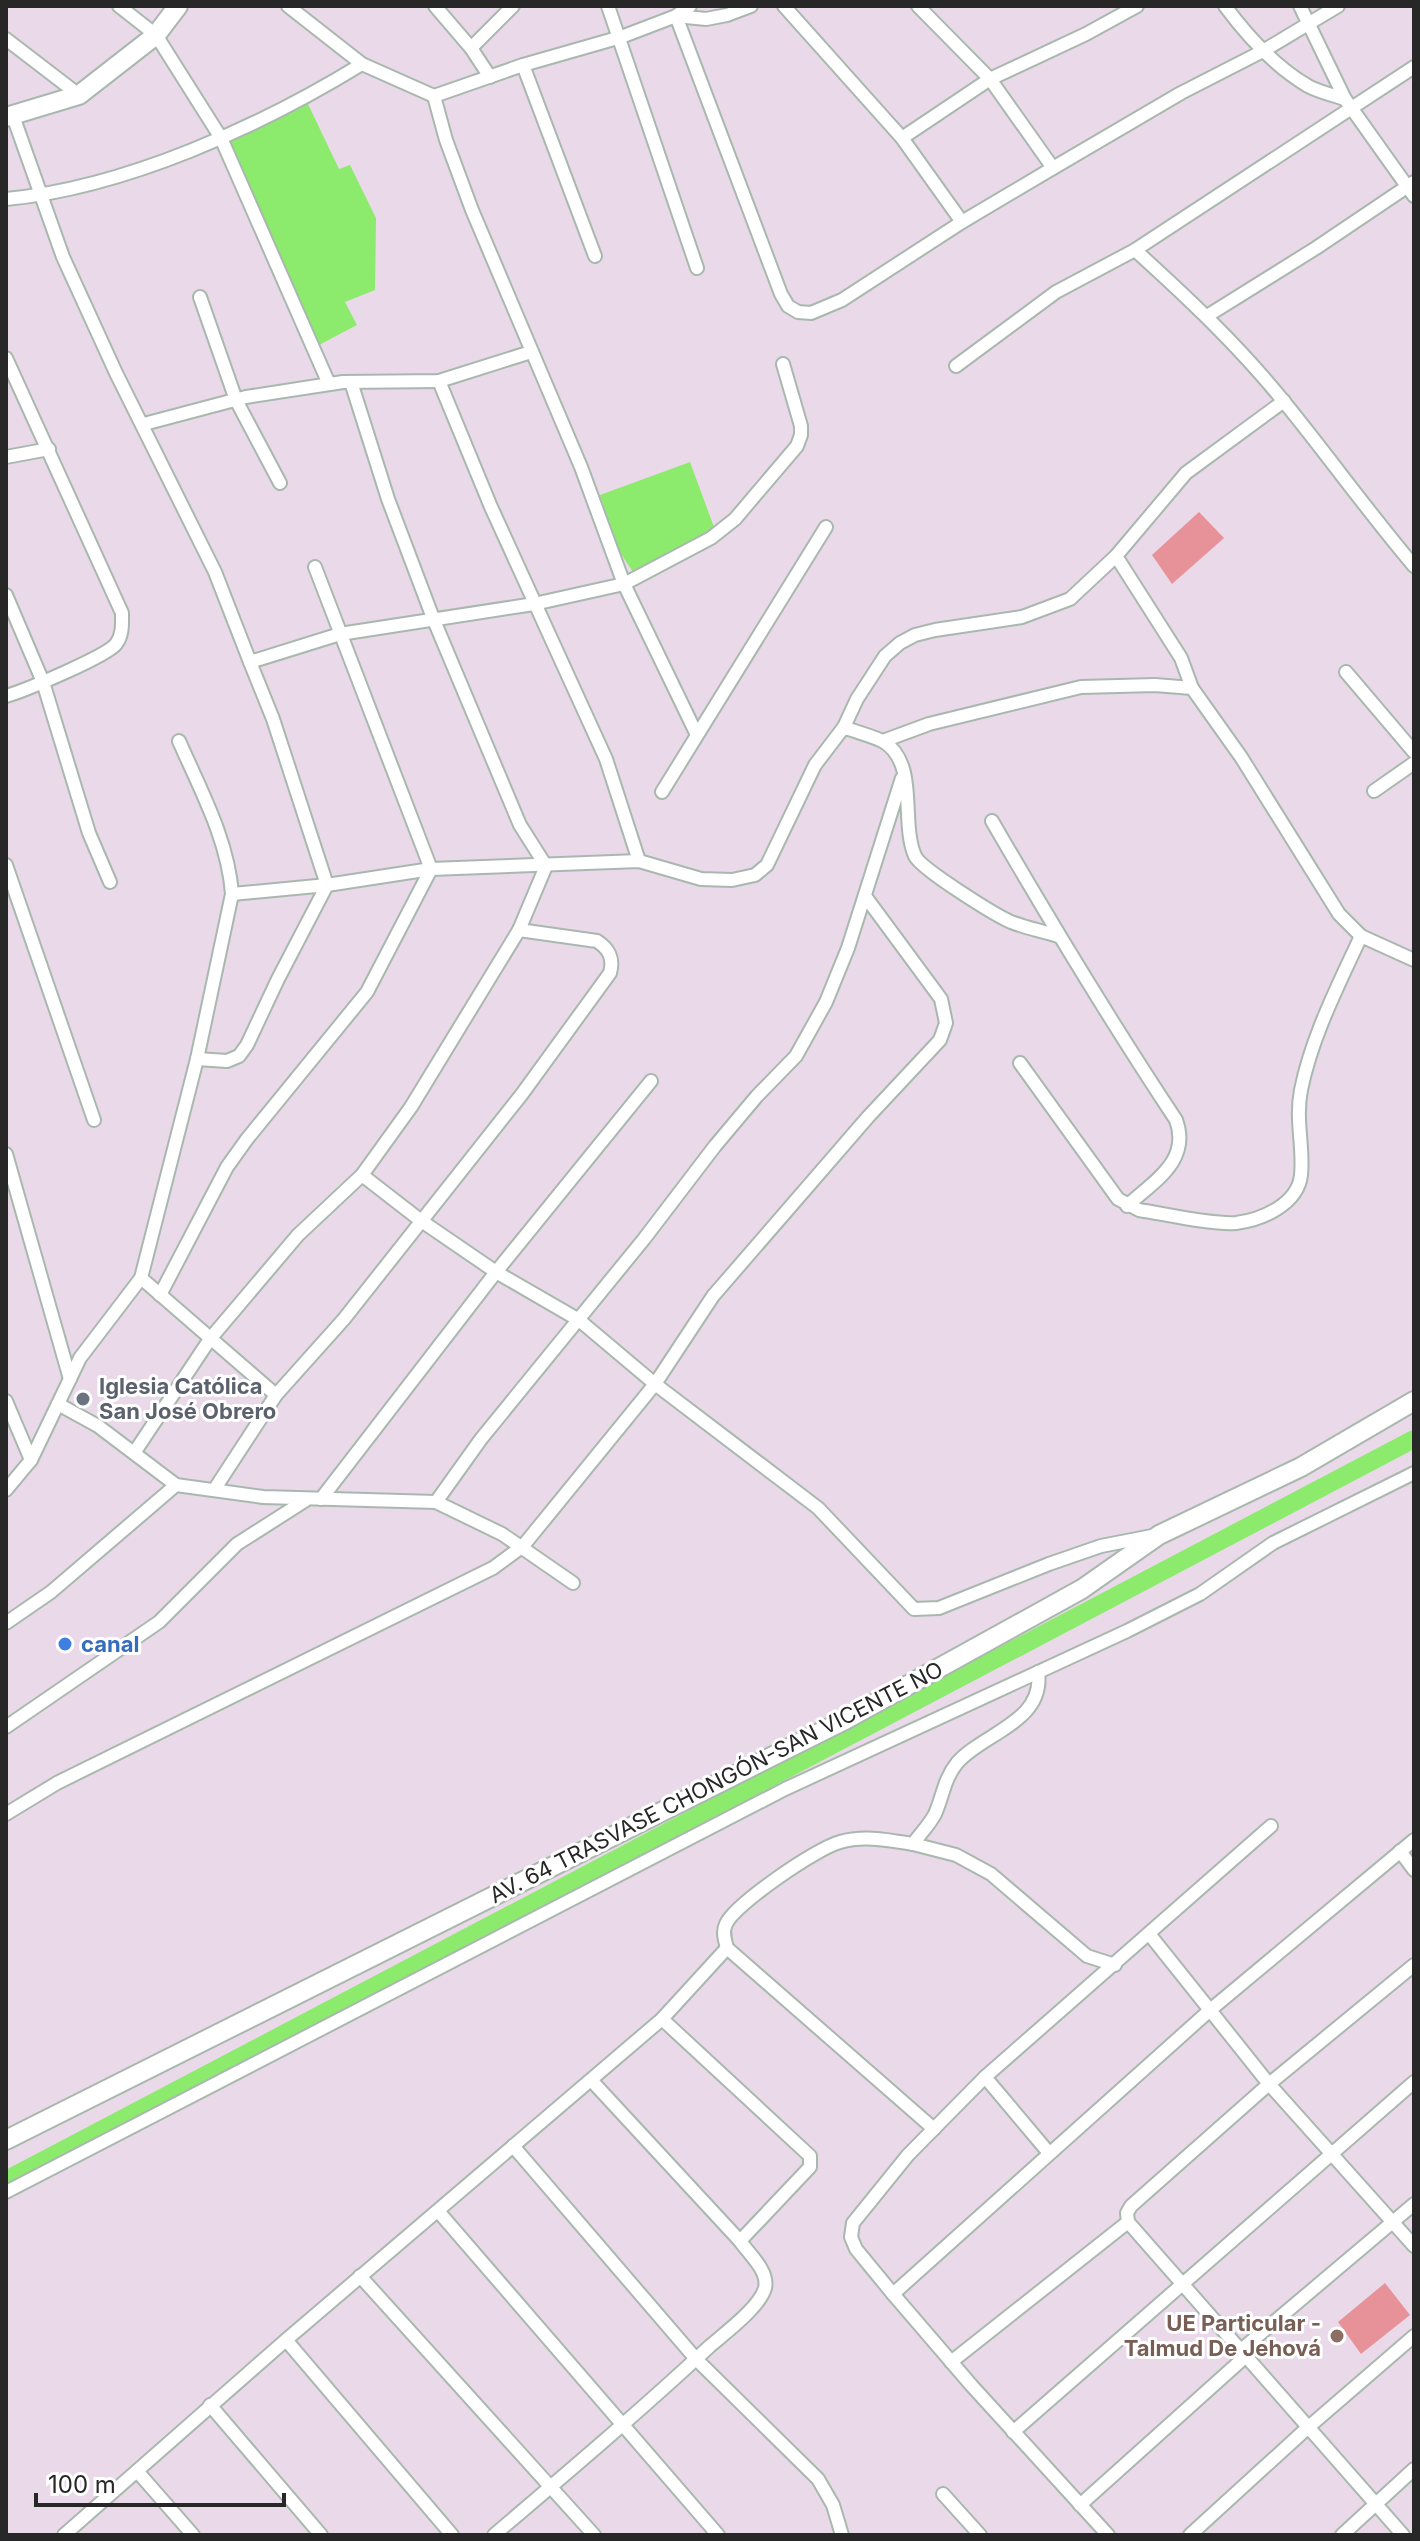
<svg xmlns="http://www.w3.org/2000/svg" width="1420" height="2541" viewBox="0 0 1420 2541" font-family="Inter,sans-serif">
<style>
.pitch{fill:#e79299}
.water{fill:#8ceb6d}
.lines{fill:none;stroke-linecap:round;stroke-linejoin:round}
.canal{stroke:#8ceb6d;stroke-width:18}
.street-casing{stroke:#a9b8ae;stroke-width:16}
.secondary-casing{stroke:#a9b8ae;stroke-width:22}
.street{stroke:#fff;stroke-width:12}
.secondary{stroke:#fff;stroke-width:18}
.worship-dot{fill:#6b7280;stroke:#fff;stroke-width:3}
.shop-dot{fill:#3f7fe0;stroke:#fff;stroke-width:3}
.education-dot{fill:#8d6e63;stroke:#fff;stroke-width:3}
.labels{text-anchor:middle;stroke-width:6;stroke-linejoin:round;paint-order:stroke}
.worship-label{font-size:22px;font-weight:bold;fill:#5b616d;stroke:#fff;text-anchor:start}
.shop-label{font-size:22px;font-weight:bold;fill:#366cbe;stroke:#fff;text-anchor:start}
.street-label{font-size:22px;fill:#272727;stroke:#fff}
.education-label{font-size:22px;font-weight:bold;fill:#785e54;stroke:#fff;text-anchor:end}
</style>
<rect width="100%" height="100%" fill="#ead9e9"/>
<g class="pitch">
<path d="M 1199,512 L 1224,538 L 1172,584 L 1152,555 Z"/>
<path d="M 1385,2283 L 1410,2315 L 1361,2354 L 1338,2322 Z"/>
</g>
<g class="water">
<path d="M 307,102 L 339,169 L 350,165 L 376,218 L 375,290 L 345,302 L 357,325 L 317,346 L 228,140 Z"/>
<path d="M 690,462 L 718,538 L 635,575 L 619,551 L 600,495 Z"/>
</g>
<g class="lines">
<path class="canal" d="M 6,2180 L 1414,1439"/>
<g class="street-casing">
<g id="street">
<path d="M 119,6 L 156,35 L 221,138 L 329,384"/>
<path d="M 288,6 L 362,64 L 434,96"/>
<path d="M 435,6 L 471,48"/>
<path d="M 608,6 L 697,268"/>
<path d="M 690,6 L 676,16 L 781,294 L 788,306 L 798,312 L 811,313 L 842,300 L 962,222 L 1053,168 L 1181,93 L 1263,51 L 1338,6"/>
<path d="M 784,6 L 902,138 L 962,222"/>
<path d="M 918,6 L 990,79 L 1053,168"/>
<path d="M 1225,6 C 1248,37 1274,66 1308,86 C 1319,92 1333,95 1345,99"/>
<path d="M 1300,6 L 1345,99 L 1414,196"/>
<path d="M 6,39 L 79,95"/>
<path d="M 523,65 L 595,256"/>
<path d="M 490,77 L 471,48 L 513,6"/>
<path d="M 13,116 L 63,257 L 116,373 L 215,572 L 250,662"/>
<path d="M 902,138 L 990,79 L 1086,34 L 1137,6"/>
<path d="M 6,199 C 125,188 261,126 362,64"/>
<path d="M 1135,250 C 1188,298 1240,347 1285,403 C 1329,457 1369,513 1414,566"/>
<path d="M 200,297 L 236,400 L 280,483"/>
<path d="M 1207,316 L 1316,248 L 1414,182"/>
<path d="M 6,358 L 122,613 C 122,624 123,635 116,644 C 107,656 24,691 6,696"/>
<path d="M 956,366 L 1056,292 L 1135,250 L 1414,67"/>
<path d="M 439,381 L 491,507 L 606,759 L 639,861"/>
<path d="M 144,424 L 246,397 L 343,382 L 439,381 L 531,352"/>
<path d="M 6,457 L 49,449"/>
<path d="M 1116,556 L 1181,658 L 1192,688"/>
<path d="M 6,595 L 43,682 L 89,833 L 110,882"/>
<path d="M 1346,672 L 1414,752"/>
<path d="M 844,727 L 857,699 L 885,656 L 900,643 L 915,635 L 935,630 L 1022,617 L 1070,599 L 1116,556 L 1186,473 L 1284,401"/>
<path d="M 696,733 L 624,584 L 581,467 L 472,210 L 446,140 L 434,96 L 523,65 L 621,37 L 676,16 L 706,19 L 727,15 L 751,6"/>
<path d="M 883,741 L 929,724 L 1081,687 L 1155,685 L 1192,688 L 1241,757 L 1339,914 L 1361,936 L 1414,960"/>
<path d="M 1374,791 L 1414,763"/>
<path d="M 662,792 L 826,527"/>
<path d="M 992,821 C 1051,923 1111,1022 1176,1120 C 1191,1161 1154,1181 1127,1206"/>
<path d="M 6,865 L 94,1120"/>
<path d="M 232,894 L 327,885 L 431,869 L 315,567"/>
<path d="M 197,1059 L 227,1061 L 239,1056 L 247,1045 L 278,979 L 327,885 L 273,719 L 250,662 L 340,634 L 534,604 L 624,584 L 711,538 L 735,519 L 797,446 L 801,435 L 801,426 L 783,364"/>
<path d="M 1020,1063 L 1118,1199 L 1139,1210 C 1165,1214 1213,1225 1236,1223 C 1262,1220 1298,1204 1301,1175 C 1304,1147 1295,1121 1301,1090 C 1312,1036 1338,986 1361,936"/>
<path d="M 6,1154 L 70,1379"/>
<path d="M 362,1175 L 420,1220 L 496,1272 L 579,1320 L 655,1384 L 818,1508 L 914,1609 L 939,1608 L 1049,1564 L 1101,1546 L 1152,1536"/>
<path d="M 141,1278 L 276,1395"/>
<path d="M 160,1295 L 227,1167 L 247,1139 L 367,992 L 431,869 L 639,861 L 701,879 L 732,880 L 755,875 L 767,865 L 815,765 L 844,727 C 855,732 874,736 884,742 C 919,764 900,822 915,856 C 921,869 995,915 1011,922 C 1026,928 1043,931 1058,936"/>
<path d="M 6,1401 L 31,1460"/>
<path d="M 58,1404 L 98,1426 L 176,1485 L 263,1497 L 436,1502 L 502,1534 L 573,1583"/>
<path d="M 134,1453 L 210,1339 L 298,1235 L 362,1175 L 411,1107 L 519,930 L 546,866 L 520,825 L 433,618 L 388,499 L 351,382"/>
<path d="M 6,1490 L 31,1460 L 80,1358 L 141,1278 L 197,1059 L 232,894 C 228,840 201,791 179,741"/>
<path d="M 214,1490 L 276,1395 L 344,1319 L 522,1094 L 610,973 C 614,958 609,949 597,941 L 519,930"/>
<path d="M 321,1499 L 496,1272 L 651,1081"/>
<path d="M 436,1502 L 481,1439 L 644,1239 L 715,1146 L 757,1096 L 796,1056 L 826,1002 L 848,948 L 902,778"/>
<path d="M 6,1623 L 51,1592 L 176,1485"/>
<path d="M 6,1727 L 159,1622 L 237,1544 L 306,1500"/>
<path d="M 6,1814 L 57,1783 L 493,1568 L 523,1546 L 655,1384 L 713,1296 L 868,1117 L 940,1040 L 946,1023 L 941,999 L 865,896"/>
<path d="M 913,1844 L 956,1855 L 991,1874 L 1087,1956 L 1115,1965"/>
<path d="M 1400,1851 L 1414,1870"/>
<path d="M 1150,1935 L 1269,2084 L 1414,2246"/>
<path d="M 662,2019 L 810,2156 L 810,2167 L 740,2241"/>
<path d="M 985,2077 L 1049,2153"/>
<path d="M 934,2129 L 727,1948 C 725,1940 722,1932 726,1924 C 735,1904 817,1848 840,1842 C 864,1835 888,1840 913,1844 C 920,1834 930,1824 935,1814 C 943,1796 944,1779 957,1763 C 983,1733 1045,1722 1038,1672"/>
<path d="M 513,2146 L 696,2359 L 818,2479 L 833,2505 L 842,2535"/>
<path d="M 6,2192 L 785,1789 L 1127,1631 L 1200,1594 L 1273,1543 L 1414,1473"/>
<path d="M 438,2211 L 718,2535"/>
<path d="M 360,2276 L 594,2535"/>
<path d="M 893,2294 L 1209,2011 L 1414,1840"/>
<path d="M 286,2340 L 452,2535"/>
<path d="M 1241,2350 L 1414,2204"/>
<path d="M 951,2362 L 1128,2222"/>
<path d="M 210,2405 L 321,2535"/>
<path d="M 1013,2432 L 1414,2082"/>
<path d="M 137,2471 L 193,2535"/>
<path d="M 943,2494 L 980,2535"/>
<path d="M 1080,2505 L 1246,2356"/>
<path d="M 64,2535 L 286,2340 L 662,2019 L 727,1948"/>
<path d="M 494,2535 C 567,2473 640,2411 710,2346 C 725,2333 760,2307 765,2288 C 769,2271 749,2254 740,2241 L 591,2080"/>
<path d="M 1108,2535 L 972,2386 L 893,2294 L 856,2249 L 851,2237 L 853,2223 L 908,2155 L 985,2077 L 1271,1826"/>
<path d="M 1190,2535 L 1304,2431 L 1414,2336"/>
<path d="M 1342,2535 L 1414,2469"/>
<path d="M 1403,2535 L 1128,2222 L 1127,2213 L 1131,2206 L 1269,2084 L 1414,1965"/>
</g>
</g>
<g class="secondary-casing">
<g id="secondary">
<path d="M 6,117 L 79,95 L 156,35 L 178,6"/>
<path d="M 6,2140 L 843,1721 L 1082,1589 L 1159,1535 L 1301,1467 L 1414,1401"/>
</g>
</g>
<use href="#street" class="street"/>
<use href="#secondary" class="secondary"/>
</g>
<circle class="worship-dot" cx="83" cy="1399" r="8"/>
<circle class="shop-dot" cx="65" cy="1644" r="8"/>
<circle class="education-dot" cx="1337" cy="2336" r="8"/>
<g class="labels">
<g class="worship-label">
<text x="99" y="1394">Iglesia Católica<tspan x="99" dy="25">San José Obrero</tspan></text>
</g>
<g class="shop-label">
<text x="81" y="1652">canal</text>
</g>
<g class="street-label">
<text transform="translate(716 1782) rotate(-27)" y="8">AV. 64 TRASVASE CHONGÓN-SAN VICENTE NO</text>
</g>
<g class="education-label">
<text x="1321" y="2331">UE Particular -<tspan x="1321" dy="25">Talmud De Jehová</tspan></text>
</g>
</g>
<rect width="1420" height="2541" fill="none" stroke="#272727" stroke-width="16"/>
<path d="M36 2493v12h248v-12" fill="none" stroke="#272727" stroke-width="4"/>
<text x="48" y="2493" font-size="24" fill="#272727" stroke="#ffffff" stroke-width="6" paint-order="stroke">100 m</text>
</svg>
